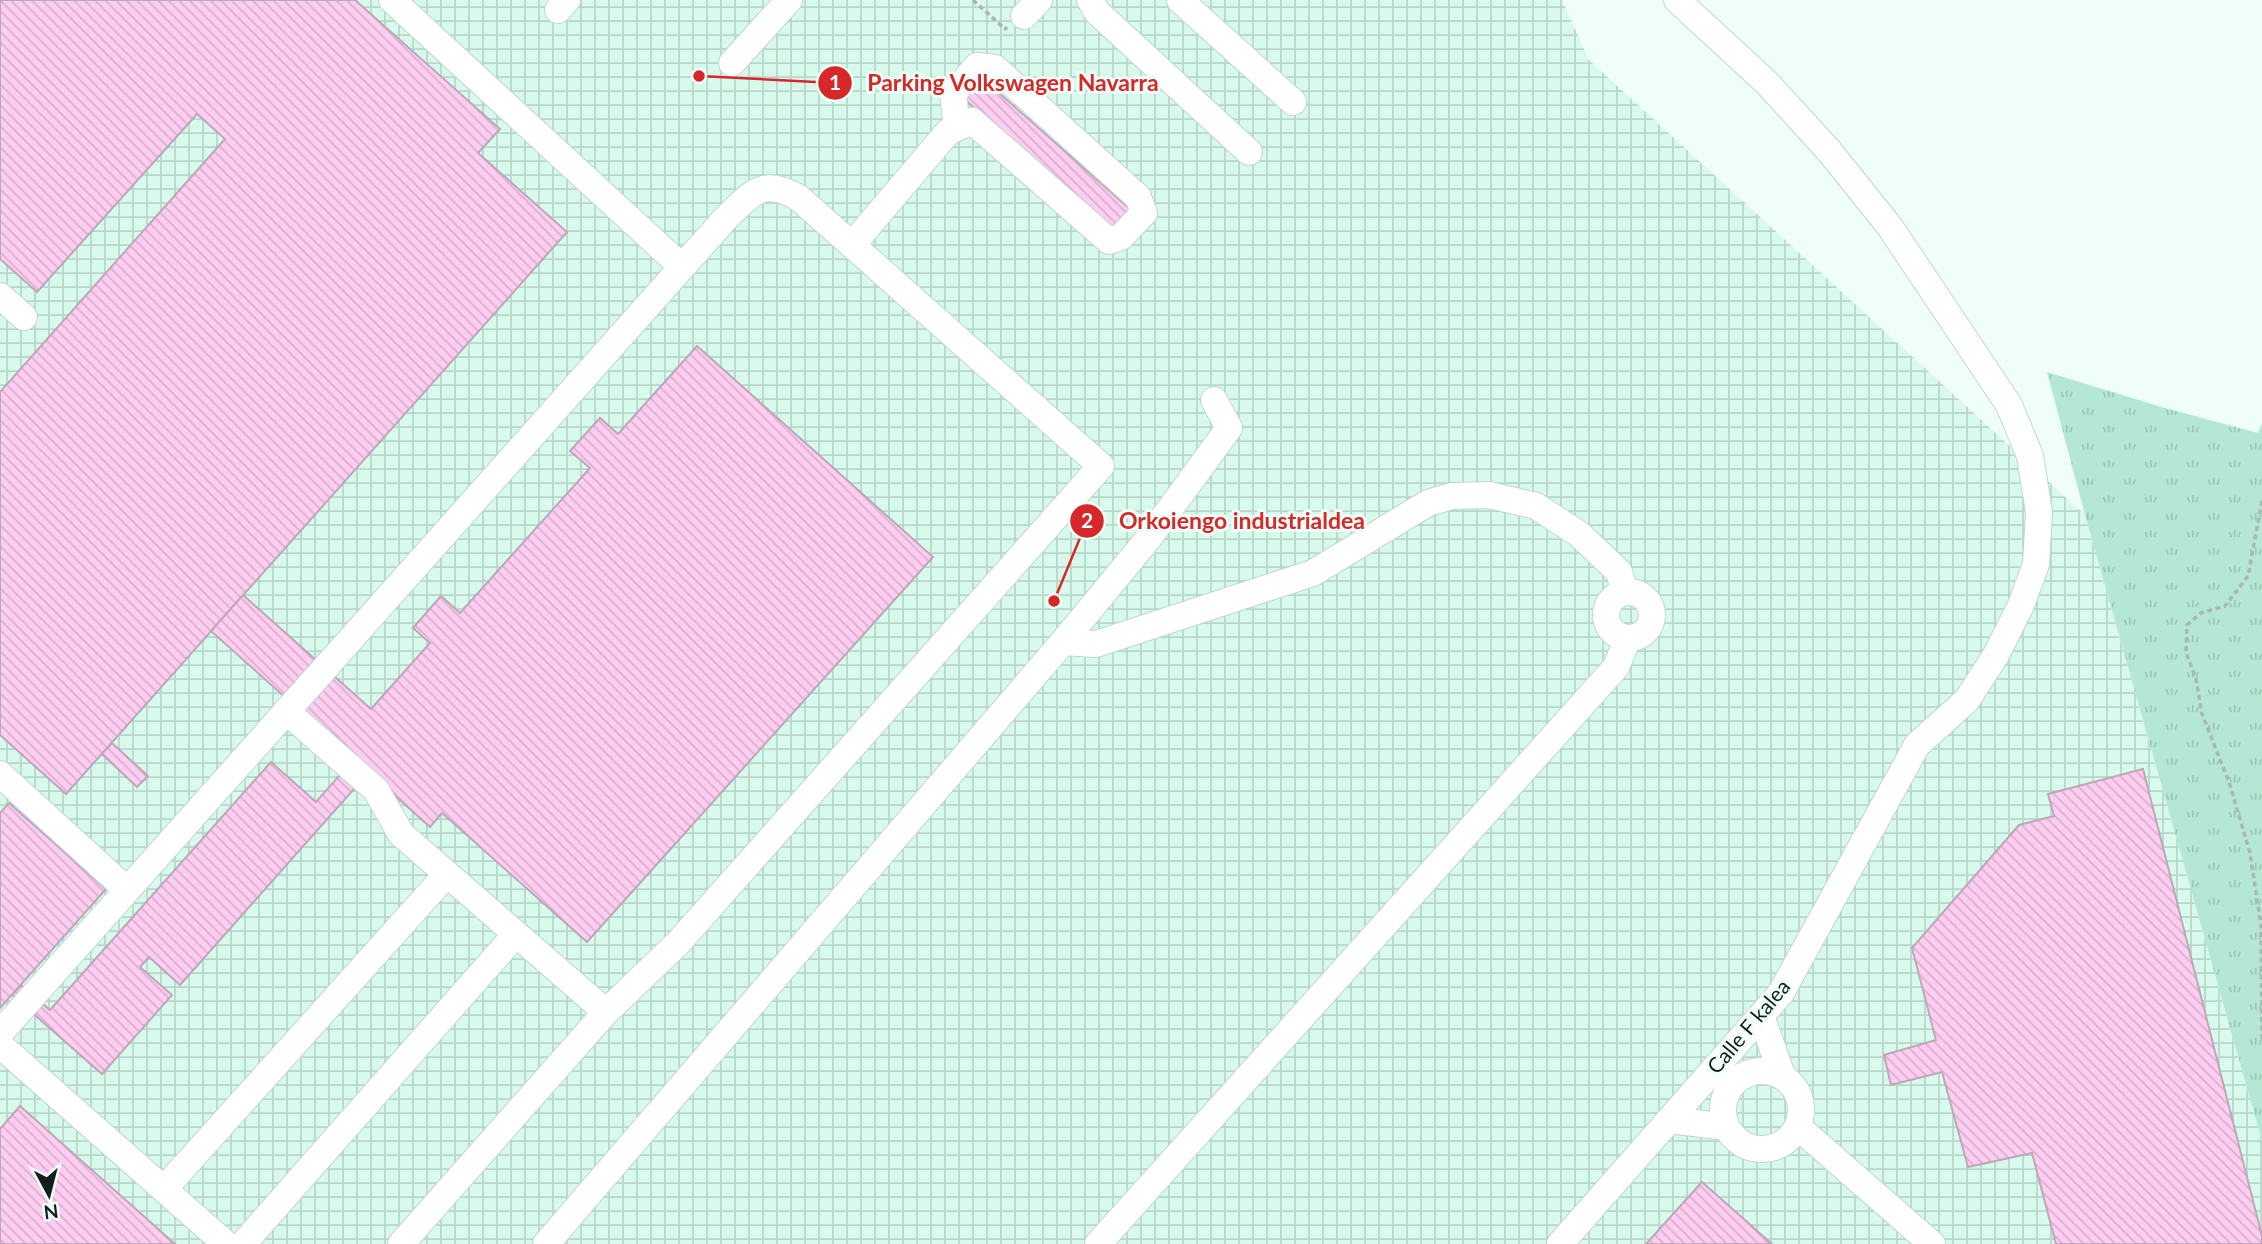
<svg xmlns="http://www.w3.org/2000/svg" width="2262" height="1244" viewBox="0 0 2262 1244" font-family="Lato,sans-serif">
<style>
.industrial{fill:url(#industrial-grid)}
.grass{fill:url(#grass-tufts)}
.building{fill:url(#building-back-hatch);stroke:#bca9b7;stroke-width:2}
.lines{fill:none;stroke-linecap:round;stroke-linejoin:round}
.minor-casing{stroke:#bfd8ce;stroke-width:28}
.path{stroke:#aab7b2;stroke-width:3.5;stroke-dasharray:5 3.5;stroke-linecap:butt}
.minor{stroke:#fff;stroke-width:26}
.labels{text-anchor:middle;stroke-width:6;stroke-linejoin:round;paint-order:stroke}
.street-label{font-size:21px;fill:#141d19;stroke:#effef8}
.leader{fill:none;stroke:#d62828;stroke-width:2.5}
.callout-dot{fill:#d62828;stroke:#effef8;stroke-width:2.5}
.mark-label{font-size:21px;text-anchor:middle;font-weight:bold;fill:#fff}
.callout-label{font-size:23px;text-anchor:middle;font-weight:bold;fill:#d62828;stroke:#effef8;stroke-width:6;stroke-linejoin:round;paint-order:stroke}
</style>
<defs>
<pattern id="industrial-grid" width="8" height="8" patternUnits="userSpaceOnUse" patternTransform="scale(1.75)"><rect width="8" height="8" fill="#d8faec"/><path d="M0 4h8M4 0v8" fill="none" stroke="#b8d6ca"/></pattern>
<pattern id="grass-tufts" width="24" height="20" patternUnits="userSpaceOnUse" patternTransform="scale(1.75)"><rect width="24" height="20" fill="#b5e8d4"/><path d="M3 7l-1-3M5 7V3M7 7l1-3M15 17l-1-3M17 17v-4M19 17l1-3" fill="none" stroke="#9bc7b5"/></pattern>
<pattern id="building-back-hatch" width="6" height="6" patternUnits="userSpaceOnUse" patternTransform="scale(1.75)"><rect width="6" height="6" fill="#fecdf1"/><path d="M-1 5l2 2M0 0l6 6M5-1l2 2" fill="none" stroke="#d9b0ce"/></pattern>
</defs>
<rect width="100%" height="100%" fill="#effef8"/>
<path class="industrial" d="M 0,0 L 1562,0 L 1589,60 L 2085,515 L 2262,1141 L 2262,1244 L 0,1244 Z"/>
<path class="grass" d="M 2047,372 L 2165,408 L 2258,433 L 2262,423 L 2262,1141 L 2085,515 Z"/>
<g class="building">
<path d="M 0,0 L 355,0 L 500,129 L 478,153 L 567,232 L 66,794 L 0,735 L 0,392 L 225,139 L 197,114 L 37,292 L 0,259 Z"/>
<path d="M 981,77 L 1130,209 L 1111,230 L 963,98 Z"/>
<path d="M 697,346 L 933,557 L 587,942 L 442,813 L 430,827 L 211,631 L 243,595 L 371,709 L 430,643 L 413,628 L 441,596 L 460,613 L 590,468 L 570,451 L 600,418 L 618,434 Z"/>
<path d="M 112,743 L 148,776 L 137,787 L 102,754 Z"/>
<path d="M 354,759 L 369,772 L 180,985 L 149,957 L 140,967 L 172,995 L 102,1074 L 12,995 L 21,985 L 50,1010 L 271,762 L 316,802 Z"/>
<path d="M 2143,769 L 2262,1236 L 2262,1244 L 2056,1244 L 2032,1153 L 1968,1167 L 1942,1072 L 1891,1085 L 1884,1055 L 1936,1040 L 1912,948 L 2019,825 L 2054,816 L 2048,794 Z"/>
<path d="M 9,803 L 106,889 L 0,1008 L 0,813 Z"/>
<path d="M 20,1106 L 175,1244 L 0,1244 L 0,1129 Z"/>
<path d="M 1702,1182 L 1772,1244 L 1646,1244 Z"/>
</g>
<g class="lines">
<g class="minor-casing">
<g id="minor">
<path d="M 392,0 L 682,267"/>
<path d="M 1090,0 L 1097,12 L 1249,152"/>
<path d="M 1180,0 L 1293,102"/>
<path d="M 558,10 L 567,0"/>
<path d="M 1024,16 L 1039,0"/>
<path d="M 732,63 L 789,0"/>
<path d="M 852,245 L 948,132 L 972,121 L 1109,241 L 1121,237 L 1144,213 L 1138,197 L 995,68 L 977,66 L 953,94 L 957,128"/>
<path d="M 0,296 L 24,317"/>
<circle cx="1629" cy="615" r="23"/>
<path d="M 1063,642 L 1096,644 L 1313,573 L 1428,503 L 1452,496 L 1489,495 L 1536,506 L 1579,534 L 1619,572 L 1625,592"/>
<path d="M 286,711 L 376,790 L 401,834 L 606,1012"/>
<path d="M 0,774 L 127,890"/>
<path d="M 1761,1016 L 1782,1075"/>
<path d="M 0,1033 L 725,219 C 751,194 762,176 799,198 L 1101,466 L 678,943 L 606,1012 L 401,1244"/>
<path d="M 0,1045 L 226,1244"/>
<circle cx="1762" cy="1110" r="39"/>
<path d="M 1669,1120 L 1727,1127"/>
<path d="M 1798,1127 L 1932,1244"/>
<path d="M 164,1189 L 447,874"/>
<path d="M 243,1244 L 516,934"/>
<path d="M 546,1244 L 1063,642 L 1148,539 L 1229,428 L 1214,400"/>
<path d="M 1098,1244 L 1616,667 L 1628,638"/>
<path d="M 1560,1244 L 1781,993 L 1917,745 L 1967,700 L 1996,655 L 2021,605 L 2036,564 L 2039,512 L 2030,456 L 2009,405 L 1890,227 L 1830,152 L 1767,83 L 1677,0"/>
</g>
</g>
<g class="path">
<path d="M 973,0 L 1005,29 L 1007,27"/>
<path d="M 2262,501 L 2248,576 L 2225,606 L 2201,613 L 2187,625 L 2186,652 L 2196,679 L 2202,714 L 2229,782 L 2250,853 L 2261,925 L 2262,1041"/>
</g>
<use href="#minor" class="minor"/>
</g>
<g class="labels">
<g class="street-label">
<text transform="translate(1749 1027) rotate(-50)" y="7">Calle F kalea</text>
</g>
</g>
<path class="leader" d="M699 76L835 83M1054 601L1087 521"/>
<g class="callout-dot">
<circle cx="699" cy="76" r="7"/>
<circle cx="1054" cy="601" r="7"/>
<circle cx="835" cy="83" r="18"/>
<circle cx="1087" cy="521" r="18"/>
</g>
<g class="mark-label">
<text x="835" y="90">1</text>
<text x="1087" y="528">2</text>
</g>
<g class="callout-label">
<text x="1013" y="91">Parking Volkswagen Navarra</text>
<text x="1242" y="529">Orkoiengo industrialdea</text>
</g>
<g transform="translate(49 1195) rotate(173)" stroke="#effef8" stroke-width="5" paint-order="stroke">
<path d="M0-5L12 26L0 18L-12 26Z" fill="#141d19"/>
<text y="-10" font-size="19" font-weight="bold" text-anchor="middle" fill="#141d19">N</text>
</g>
</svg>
